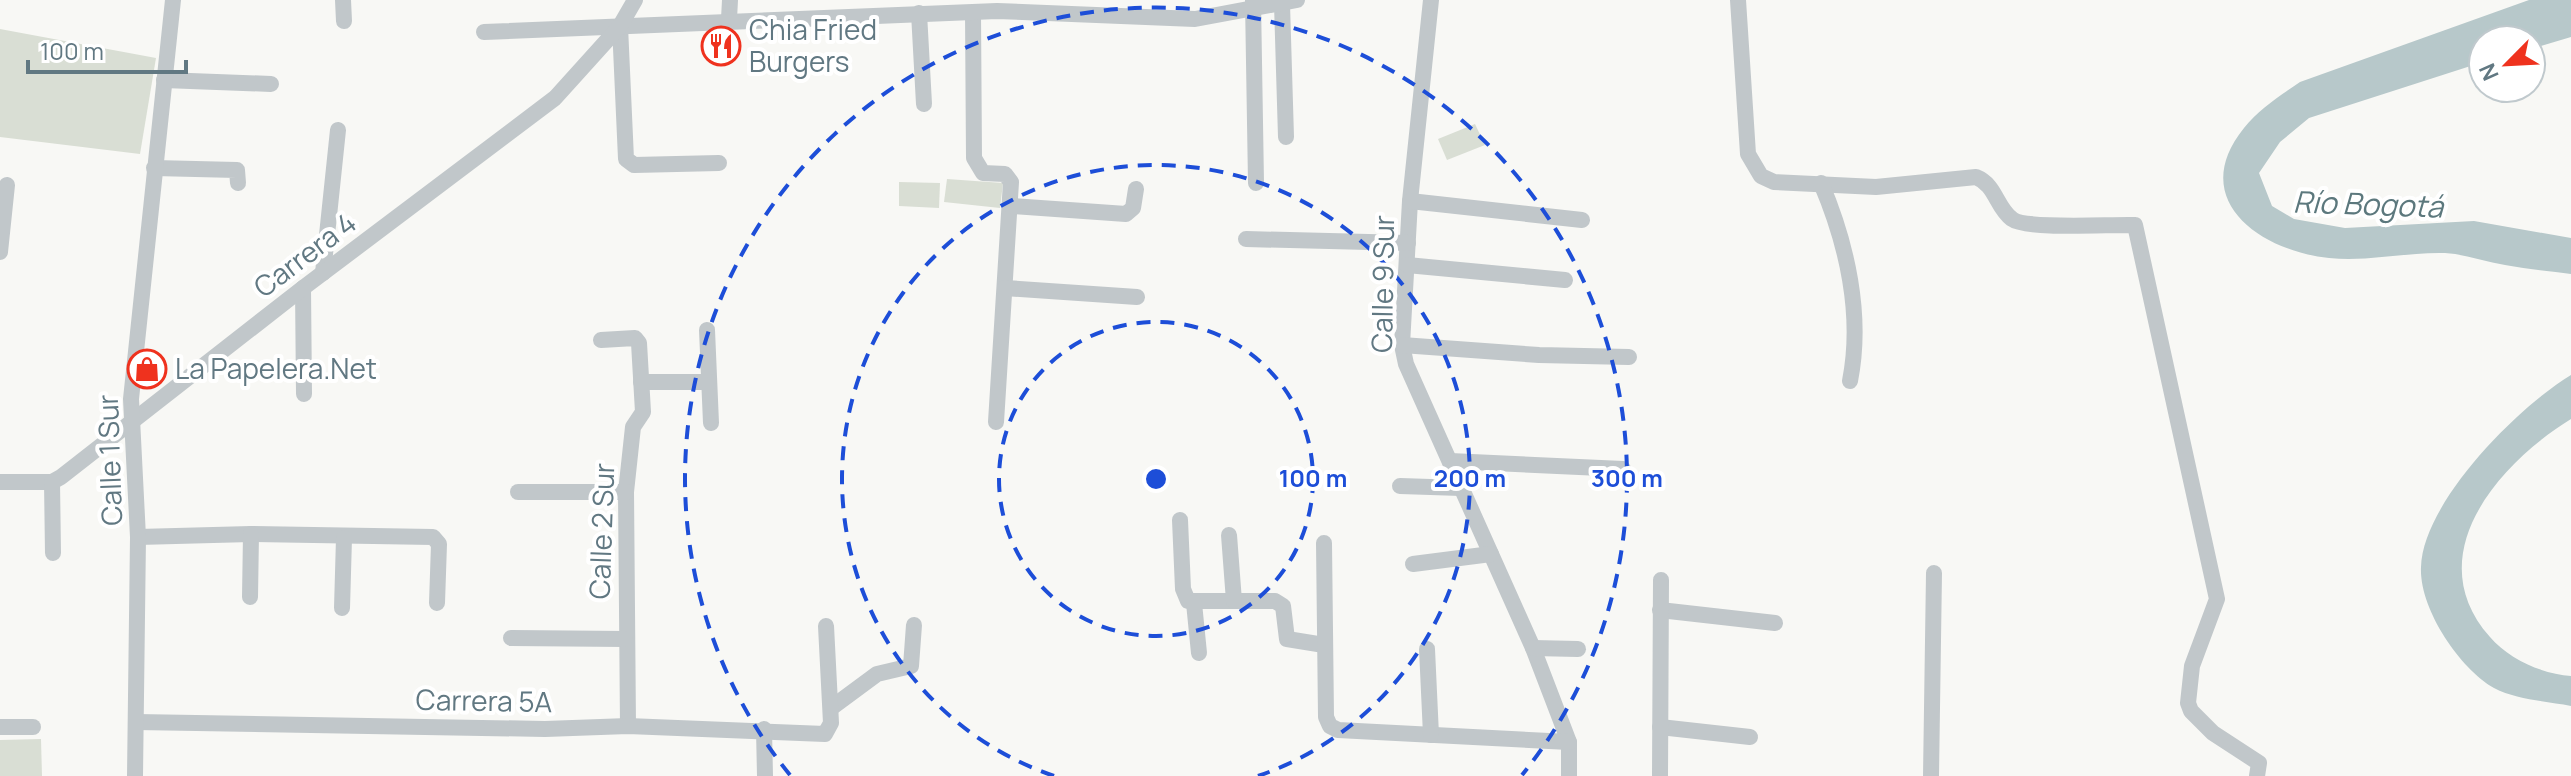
<svg xmlns="http://www.w3.org/2000/svg" width="2571" height="776" viewBox="0 0 2571 776" font-family="Manrope,sans-serif">
<style>
.green{fill:#d9ded4}
.water{fill:#b7c8ca}
.lines{fill:none;stroke-linecap:round;stroke-linejoin:round}
.minor{stroke:#c1c7ca;stroke-width:16}
.ring{fill:none;stroke:#1d4ed8;stroke-width:4;stroke-dasharray:14 10}
.labels{text-anchor:middle;stroke-width:8;stroke-linejoin:round;paint-order:stroke}
.poi-label{font-size:28px;fill:#617882;stroke:#fff;text-anchor:start}
.street-label{font-size:28px;fill:#617882;stroke:#fff}
.water-label{font-size:30px;font-style:italic;fill:#5c787d;stroke:#fff}
.centre{fill:#1d4ed8;stroke:#fff;stroke-width:4}
.ring-label{font-size:24px;text-anchor:middle;font-weight:bold;fill:#1d4ed8;stroke:#fff;stroke-width:8;stroke-linejoin:round;paint-order:stroke}
</style>
<rect width="100%" height="100%" fill="#f8f8f5"/>
<g class="green">
<path d="M 0,29 L 156,58 L 140,154 L 0,137 Z"/>
<path d="M 1475,124 L 1485,145 L 1447,160 L 1438,139 Z"/>
<path d="M 947,179 L 1003,183 L 1000,208 L 944,202 Z"/>
<path d="M 899,182 L 940,183 L 939,208 L 899,206 Z"/>
<path d="M 41,739 L 42,776 L 0,776 L 0,740 Z"/>
</g>
<g class="water">
<path d="M 2529,0 L 2571,0 L 2571,37 L 2531,49 L 2531,40 L 2483,40 L 2483,62 L 2309,118 L 2280,142 L 2259,173 L 2272,206 L 2294,219 L 2345,228 L 2474,221 L 2571,238 L 2571,274 C 2549,271 2526,269 2505,265 C 2485,262 2465,254 2445,253 C 2406,252 2368,262 2329,258 C 2261,251 2186,200 2244,128 C 2259,109 2281,95 2300,82 Z"/>
<path d="M 2571,375 L 2571,419 C 2498,464 2418,556 2490,637 C 2509,659 2542,674 2571,676 L 2571,706 C 2546,701 2517,700 2494,688 C 2459,668 2419,608 2421,567 C 2423,502 2518,407 2571,375 Z"/>
</g>
<g class="lines">
<g class="minor">
<path d="M 343,0 L 344,21"/>
<path d="M 1431,0 L 1410,201 L 1402,345 L 1406,364 L 1533,648 L 1569,742 L 1569,776"/>
<path d="M 1738,0 L 1748,154 L 1761,176 L 1774,182 L 1876,187 L 1976,177 C 1996,185 1996,207 2012,219 C 2026,230 2112,224 2135,225 L 2217,599 L 2192,666 L 2188,703 L 2191,711 L 2213,733 L 2259,763 L 2257,776"/>
<path d="M 1253,1 L 1256,183"/>
<path d="M 1282,4 L 1286,137"/>
<path d="M 919,13 L 924,104"/>
<path d="M 973,13 L 974,158 L 983,173 L 1005,174 L 1011,182 L 996,422"/>
<path d="M 729,19 L 730,0"/>
<path d="M 620,26 L 626,159 L 634,165 L 719,163"/>
<path d="M 484,32 L 997,11 L 1195,19 L 1297,0"/>
<path d="M 164,80 L 271,84"/>
<path d="M 154,168 L 237,170 L 238,183"/>
<path d="M 1821,183 C 1847,244 1863,315 1850,381"/>
<path d="M 1410,201 L 1582,220"/>
<path d="M 1012,206 L 1126,214 L 1133,208 L 1136,189"/>
<path d="M 1246,239 L 1408,243"/>
<path d="M 0,252 L 7,185"/>
<path d="M 1407,265 L 1565,280"/>
<path d="M 323,273 L 338,130"/>
<path d="M 303,288 L 304,394"/>
<path d="M 1005,288 L 1137,297"/>
<path d="M 707,330 L 711,423"/>
<path d="M 601,340 L 635,338 L 639,343 L 643,412 L 633,427 L 626,492 L 628,726"/>
<path d="M 1402,345 L 1539,355 L 1629,357"/>
<path d="M 641,382 L 709,382"/>
<path d="M 1450,461 L 1623,469"/>
<path d="M 0,482 L 52,482 L 61,477 L 303,288 L 555,98 L 620,26 L 635,0"/>
<path d="M 52,482 L 53,553"/>
<path d="M 1400,486 L 1461,488"/>
<path d="M 518,492 L 626,492"/>
<path d="M 1180,520 L 1183,589 L 1188,601 L 1275,601 L 1283,606 L 1287,639 L 1324,645"/>
<path d="M 1229,535 L 1234,601"/>
<path d="M 138,537 L 251,534 L 433,537 L 439,544 L 437,603"/>
<path d="M 1324,543 L 1326,717 L 1330,726 L 1338,730 L 1569,742"/>
<path d="M 1413,564 L 1491,554"/>
<path d="M 250,597 L 251,534"/>
<path d="M 1194,603 L 1199,653"/>
<path d="M 342,608 L 344,538"/>
<path d="M 1660,610 L 1775,623"/>
<path d="M 511,638 L 625,639"/>
<path d="M 1533,648 L 1578,649"/>
<path d="M 1427,649 L 1431,735"/>
<path d="M 831,708 L 877,674 L 911,666 L 914,625"/>
<path d="M 136,722 L 545,729 L 628,726 L 825,734 L 831,723 L 826,626"/>
<path d="M 0,727 L 33,727"/>
<path d="M 1660,727 L 1750,737"/>
<path d="M 764,729 L 765,776"/>
<path d="M 135,776 L 138,537 L 131,399 L 173,0"/>
<path d="M 1660,776 L 1661,580"/>
<path d="M 1931,776 L 1934,573"/>
</g>
</g>
<g class="ring">
<circle cx="1156" cy="479" r="157"/>
<path d="M1054 776A314 314 0 1 1 1258 776"/>
<path d="M790 775A471 471 0 1 1 1522 775"/>
</g>
<defs>
<g id="restaurant-ring" transform="scale(2)"><circle r="9.5" fill="#fff" stroke="#ef321e" stroke-width="1.5"/><path d="M-5-6h1v4h1v-4h1v4h1v-4h1v5L-1.5 .5V6h-2V.5L-5-1ZM5-6V6H3V1.5H1.5Q1.5-4 5-6Z" fill="#ef321e"/></g>
<g id="shop-ring" transform="scale(2)"><circle r="9.5" fill="#fff" stroke="#ef321e" stroke-width="1.5"/><path d="M-5-2.5h2.3a2.7 3.5 0 0 1 5.4 0H5L5.5 6h-11ZM-1.5-2.5h3a1.5 2.3 0 0 0-3 0Z" fill="#ef321e"/></g>
</defs>
<g fill-rule="evenodd">
<use href="#restaurant-ring" x="721" y="46"/>
<use href="#shop-ring" x="147" y="369"/>
</g>
<g class="labels">
<g class="poi-label">
<text x="749" y="40">Chia Fried<tspan x="749" dy="32">Burgers</tspan></text>
<text x="175" y="379">La Papelera.Net</text>
</g>
<g class="street-label">
<text transform="translate(305 255) rotate(-37)" y="10">Carrera 4</text>
<text transform="translate(1383 284) rotate(-89)" y="10">Calle 9 Sur</text>
<text transform="translate(110 460) rotate(-92)" y="10">Calle 1 Sur</text>
<text transform="translate(602 531) rotate(-88)" y="10">Calle 2 Sur</text>
<text transform="translate(484 701) rotate(1)" y="10">Carrera 5A</text>
</g>
<g class="water-label">
<text transform="translate(2368 205) rotate(2)" y="10">Río Bogotá</text>
</g>
</g>
<circle cx="1156" cy="479" r="12" class="centre"/>
<g class="ring-label">
<text x="1313" y="487">100 m</text>
<text x="1470" y="487">200 m</text>
<text x="1627" y="487">300 m</text>
</g>
<g transform="translate(2507 64) rotate(246)"><circle r="38" fill="#ffffff" stroke="#c0c9cd" stroke-width="2"/>
<path d="M0-6L14 30L0 20L-14 30Z" fill="#ef321e"/>
<text y="-12" font-size="22" font-weight="bold" text-anchor="middle" fill="#617882">N</text>
</g>
<path d="M28 60v12h158v-12" fill="none" stroke="#617882" stroke-width="4"/>
<text x="40" y="60" font-size="24" fill="#617882" stroke="#ffffff" stroke-width="6" paint-order="stroke">100 m</text>
</svg>
